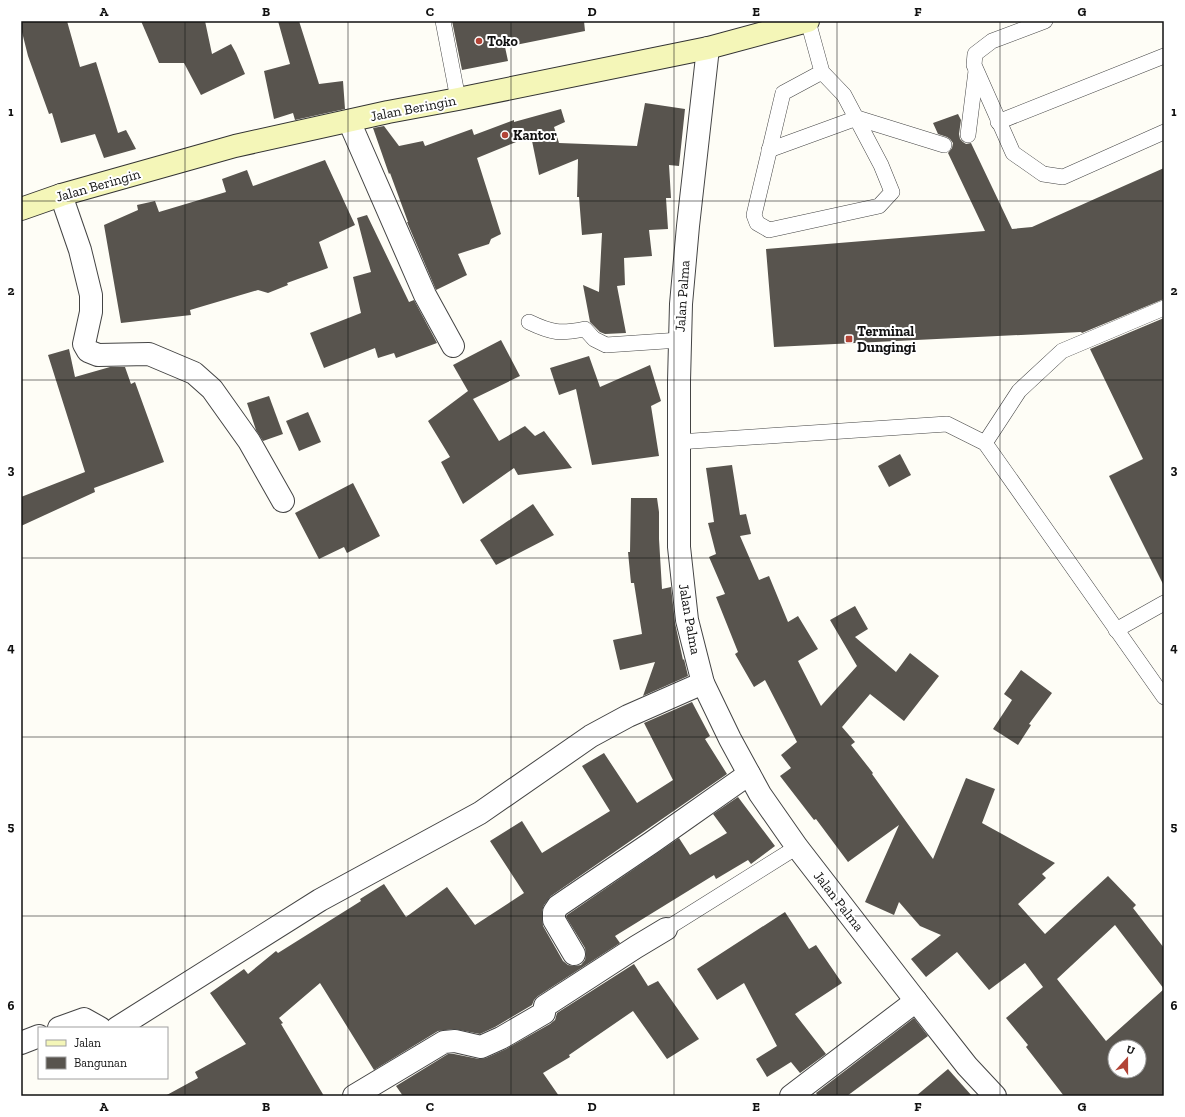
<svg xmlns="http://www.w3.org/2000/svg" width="1185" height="1117" viewBox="0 0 1185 1117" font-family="'Zilla Slab',serif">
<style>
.building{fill:#58544e;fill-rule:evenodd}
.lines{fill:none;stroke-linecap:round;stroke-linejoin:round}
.lane-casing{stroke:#444;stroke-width:16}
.street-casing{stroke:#444;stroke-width:24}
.secondary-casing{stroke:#333;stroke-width:24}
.lane{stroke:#fff;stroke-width:15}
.street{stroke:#fff;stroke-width:22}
.secondary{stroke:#f4f6b8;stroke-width:22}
.grid{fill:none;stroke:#111;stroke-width:1;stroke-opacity:0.55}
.poi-dot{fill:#b24437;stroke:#fff;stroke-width:1.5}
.labels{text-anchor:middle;stroke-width:4;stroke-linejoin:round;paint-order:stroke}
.poi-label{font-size:14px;font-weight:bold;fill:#111;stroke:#fff;text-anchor:start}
.street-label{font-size:14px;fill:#111;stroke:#fff}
.neatline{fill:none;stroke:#111;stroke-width:1.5}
.grid-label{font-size:13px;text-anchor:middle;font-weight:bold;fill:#111}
</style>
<rect width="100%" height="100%" fill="#fefdf6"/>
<g class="building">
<path d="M 21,21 L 67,21 L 80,67 L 96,62 L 118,133 L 126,130 L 136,149 L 104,158 L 95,134 L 61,143 L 52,113 L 49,114 L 28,56 L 21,28 Z"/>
<path d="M 141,21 L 205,21 L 212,54 L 231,44 L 236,53 L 245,74 L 201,95 L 184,63 L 159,63 Z"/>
<path d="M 278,21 L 299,21 L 319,84 L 343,81 L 345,109 L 295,120 L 293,113 L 274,119 L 264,71 L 290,64 Z"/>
<path d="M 452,21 L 584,21 L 585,31 L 505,47 L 508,61 L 462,70 Z"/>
<path d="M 645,103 L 685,109 L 679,166 L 669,165 L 671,198 L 666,198 L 668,229 L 649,230 L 652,256 L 624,258 L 625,285 L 617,286 L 626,333 L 605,334 L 600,332 L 590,322 L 583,285 L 599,292 L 602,233 L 582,235 L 579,197 L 577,197 L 578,159 L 539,175 L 531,136 L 477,158 L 501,234 L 491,239 L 489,244 L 458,254 L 467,275 L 436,290 L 407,222 L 408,222 L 390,173 L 389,174 L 373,128 L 384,126 L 399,146 L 423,141 L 425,146 L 472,129 L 474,135 L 514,120 L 514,122 L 561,109 L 565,122 L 554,127 L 559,143 L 637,146 Z"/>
<path d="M 958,114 L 961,120 L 959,134 L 960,139 L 963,142 L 966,144 L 971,143 L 1012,229 L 1032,227 L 1164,168 L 1164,299 L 1082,333 L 1081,332 L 774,347 L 766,249 L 985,231 L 948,153 L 952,148 L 953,143 L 950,139 L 947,137 L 938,134 L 933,123 Z"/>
<path d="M 325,160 L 355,225 L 319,242 L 328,268 L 287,283 L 288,285 L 268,293 L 258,290 L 190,310 L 191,315 L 121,323 L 104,225 L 138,210 L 137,205 L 155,201 L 159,212 L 226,192 L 222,179 L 247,170 L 253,186 Z"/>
<path d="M 367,215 L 409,302 L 414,300 L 437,343 L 396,358 L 394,353 L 378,358 L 375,348 L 324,368 L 310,333 L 361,313 L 353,277 L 371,272 L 357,218 Z"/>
<path d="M 1164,318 L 1164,586 L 1109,476 L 1143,459 L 1090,349 Z"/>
<path d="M 501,340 L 520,376 L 473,399 L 499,441 L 525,426 L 535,436 L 544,431 L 572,468 L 518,475 L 514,468 L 463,504 L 441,462 L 450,457 L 428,421 L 468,391 L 453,365 Z"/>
<path d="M 69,349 L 75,377 L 110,367 L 125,367 L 131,384 L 135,382 L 164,462 L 94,488 L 95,492 L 21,526 L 21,497 L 85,472 L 48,355 Z"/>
<path d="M 589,356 L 600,387 L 650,365 L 661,401 L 651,406 L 659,456 L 592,465 L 576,389 L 559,395 L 550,368 Z"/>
<path d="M 269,396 L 283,434 L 263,441 L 256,430 L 247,403 Z"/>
<path d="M 308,412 L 321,442 L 299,451 L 286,421 Z"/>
<path d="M 900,454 L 911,475 L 889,487 L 878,466 Z"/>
<path d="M 732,465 L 740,515 L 746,514 L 751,534 L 740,536 L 759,580 L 769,576 L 788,622 L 798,616 L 818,649 L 798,661 L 821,706 L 857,666 L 830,620 L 855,606 L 868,629 L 855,637 L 896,672 L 910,653 L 939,676 L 904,721 L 870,694 L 842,727 L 855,742 L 851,745 L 873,773 L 872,774 L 933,859 L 966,778 L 995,789 L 982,823 L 1055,863 L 1042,874 L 1046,878 L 1018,904 L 1045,934 L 1108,876 L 1136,905 L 1133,908 L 1164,948 L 1164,1096 L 1064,1096 L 1026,1047 L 1028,1045 L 1006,1018 L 1043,987 L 1025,963 L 989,990 L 957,952 L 926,977 L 911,959 L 941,935 L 920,926 L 899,902 L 894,915 L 865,902 L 899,825 L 848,862 L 816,819 L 814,820 L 780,776 L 791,768 L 781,755 L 797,742 L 765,680 L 754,687 L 735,654 L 738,652 L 716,597 L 725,594 L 709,557 L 716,554 L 708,523 L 714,522 L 706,468 ZM 1115,925 L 1164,989 L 1106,1041 L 1057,979 ZM 1115,1047 L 1139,1047 L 1139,1071 L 1115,1071 Z"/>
<path d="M 353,483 L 380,536 L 347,553 L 344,547 L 319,559 L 295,513 Z"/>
<path d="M 631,498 L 657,498 L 659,512 L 659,539 L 662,589 L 671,587 L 675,623 L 683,660 L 684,659 L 688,676 L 643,696 L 655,662 L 620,670 L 613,640 L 642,634 L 634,583 L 631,583 L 628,552 L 630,552 Z"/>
<path d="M 533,504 L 554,535 L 496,565 L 480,540 Z"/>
<path d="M 1021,670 L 1052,693 L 1029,724 L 1031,725 L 1018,745 L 993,729 L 1012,700 L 1004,694 Z"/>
<path d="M 692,702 L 710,736 L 705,739 L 727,774 L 551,896 L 544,905 L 542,912 L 543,926 L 563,961 L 568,965 L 574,966 L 581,965 L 585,960 L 586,954 L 585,948 L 566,917 L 567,915 L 679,838 L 690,855 L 727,833 L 713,814 L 738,797 L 775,846 L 751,864 L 748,860 L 716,879 L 714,875 L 615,936 L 620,943 L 538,996 L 534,1000 L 532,1005 L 495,1027 L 480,1034 L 454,1029 L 438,1031 L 374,1070 L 320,983 L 279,1018 L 283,1023 L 281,1024 L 324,1096 L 165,1096 L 198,1078 L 195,1072 L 246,1044 L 210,993 L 244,969 L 248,974 L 276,951 L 278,953 L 361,901 L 360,899 L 384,884 L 406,917 L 447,887 L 475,925 L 524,893 L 490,841 L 522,821 L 542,853 L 610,811 L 582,766 L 604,753 L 637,803 L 673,780 L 644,723 Z"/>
<path d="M 785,912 L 809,949 L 816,945 L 842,983 L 795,1014 L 826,1054 L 800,1073 L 791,1062 L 767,1077 L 756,1059 L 777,1046 L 744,983 L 717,1000 L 697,969 Z"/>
<path d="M 634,964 L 648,986 L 658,981 L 699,1039 L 667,1059 L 633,1011 L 569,1055 L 570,1057 L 543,1073 L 559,1096 L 403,1096 L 396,1086 L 448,1054 L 454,1054 L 479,1059 L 486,1058 L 506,1049 L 550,1024 L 555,1020 L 557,1013 Z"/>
<path d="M 914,1018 L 928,1036 L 847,1096 L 818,1096 L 816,1093 Z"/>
<path d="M 948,1069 L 972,1096 L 916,1096 Z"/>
</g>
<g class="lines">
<g class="lane-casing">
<g id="lane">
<path d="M 443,21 L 458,99"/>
<path d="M 808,21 L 822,72 L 844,95 L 881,165 L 892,192 L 879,206 L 769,230 L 757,223 L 754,215 L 783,93 L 822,72"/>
<path d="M 1045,21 L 992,41 L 975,54 L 974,65 L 1013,153 L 1043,174 L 1063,177 L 1164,132"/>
<path d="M 998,122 L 1164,56"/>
<path d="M 968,135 L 976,71"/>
<path d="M 769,150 L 857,118 L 944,145"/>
<path d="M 529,322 C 552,333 560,334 585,329 L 594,339 L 606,345 L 680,340"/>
<path d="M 678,442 L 947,424 L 985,443 L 1164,697"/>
<path d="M 985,443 L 1019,391 L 1062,351 L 1164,308"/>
<path d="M 1116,630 L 1164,603"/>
<path d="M 666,929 L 797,847"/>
</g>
</g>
<g class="street-casing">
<g id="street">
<path d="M 708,48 L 688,226 L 681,304 L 679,381 L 679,547 L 687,620 L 703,683 L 730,739 L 760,794 L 797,847 L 916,1001 L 967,1066 L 995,1096"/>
<path d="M 349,121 L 425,295 L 453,346"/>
<path d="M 61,195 L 80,250 L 91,295 L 91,312 L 84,344 L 88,351 L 98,355 L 149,354 L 194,373 L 212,389 L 249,441 L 283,501"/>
<path d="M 574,954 L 554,920 L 554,912 L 558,906 L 651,843 L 749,774"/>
<path d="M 59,1028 L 84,1019 L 100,1028"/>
<path d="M 117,1028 L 320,900 L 480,813 L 591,736 L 628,716 L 703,683"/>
<path d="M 21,1043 L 39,1036"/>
<path d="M 354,1096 L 444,1042 L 455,1041 L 481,1047 L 501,1038 L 544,1013 L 545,1006 L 636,947 L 666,929"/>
<path d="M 791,1096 L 916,1001"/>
</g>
</g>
<g class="secondary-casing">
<path id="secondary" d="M 21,209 L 61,195 L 235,146 L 388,112 L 458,99 L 708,48 L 808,21"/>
</g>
<use href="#lane" class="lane"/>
<use href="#street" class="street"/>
<use href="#secondary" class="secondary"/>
</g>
<path class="grid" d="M 185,21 L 185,1096M 348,21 L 348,1096M 511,21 L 511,1096M 674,21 L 674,1096M 837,21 L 837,1096M 1000,21 L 1000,1096M 21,201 L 1164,201M 21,380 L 1164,380M 21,558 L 1164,558M 21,737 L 1164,737M 21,916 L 1164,916"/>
<g class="poi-dot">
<circle cx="479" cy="41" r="4"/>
<circle cx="505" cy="135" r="4"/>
<rect x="845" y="335" width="8" height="8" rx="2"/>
</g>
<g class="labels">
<g class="poi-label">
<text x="487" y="46">Toko</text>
<text x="513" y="140">Kantor</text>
<text x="857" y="336">Terminal<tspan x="857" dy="16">Dungingi</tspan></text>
</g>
<g class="street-label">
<text transform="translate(413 108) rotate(-11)" y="5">Jalan Beringin</text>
<text transform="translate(98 185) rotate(-16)" y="5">Jalan Beringin</text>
<text transform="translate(682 296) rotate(-86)" y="5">Jalan Palma</text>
<text transform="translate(690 619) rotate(80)" y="5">Jalan Palma</text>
<text transform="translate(839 901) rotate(52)" y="5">Jalan Palma</text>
</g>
</g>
<rect width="1185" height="1117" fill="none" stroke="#ffffff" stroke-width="44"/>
<rect x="38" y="1027" width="130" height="52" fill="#ffffff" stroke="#a0a0a0"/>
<rect x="46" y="1040" width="20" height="6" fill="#f4f6b8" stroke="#a0a0a0"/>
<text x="74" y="1047" font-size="12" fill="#111111">Jalan</text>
<rect x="46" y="1057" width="20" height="12" fill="#58544e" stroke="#a0a0a0"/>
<text x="74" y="1067" font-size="12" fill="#111111">Bangunan</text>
<g transform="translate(1127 1059) rotate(21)"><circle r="19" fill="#ffffff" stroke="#a0a0a0"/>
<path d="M0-3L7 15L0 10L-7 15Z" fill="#b24437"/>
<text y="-6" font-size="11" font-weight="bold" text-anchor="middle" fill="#111111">U</text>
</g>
<rect x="22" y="22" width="1141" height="1073" class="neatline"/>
<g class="grid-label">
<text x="104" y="16">A</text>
<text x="266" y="16">B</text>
<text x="430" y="16">C</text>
<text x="592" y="16">D</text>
<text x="756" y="16">E</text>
<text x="918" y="16">F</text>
<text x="1082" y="16">G</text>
<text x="11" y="116">1</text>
<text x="1174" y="116">1</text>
<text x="11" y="295">2</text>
<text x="1174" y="295">2</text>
<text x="11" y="474">3</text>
<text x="1174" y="474">3</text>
<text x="11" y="652">4</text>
<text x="1174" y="652">4</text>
<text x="11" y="831">5</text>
<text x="1174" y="831">5</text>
<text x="11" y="1010">6</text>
<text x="1174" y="1010">6</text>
<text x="104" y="1111">A</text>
<text x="266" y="1111">B</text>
<text x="430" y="1111">C</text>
<text x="592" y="1111">D</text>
<text x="756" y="1111">E</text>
<text x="918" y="1111">F</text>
<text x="1082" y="1111">G</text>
</g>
</svg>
